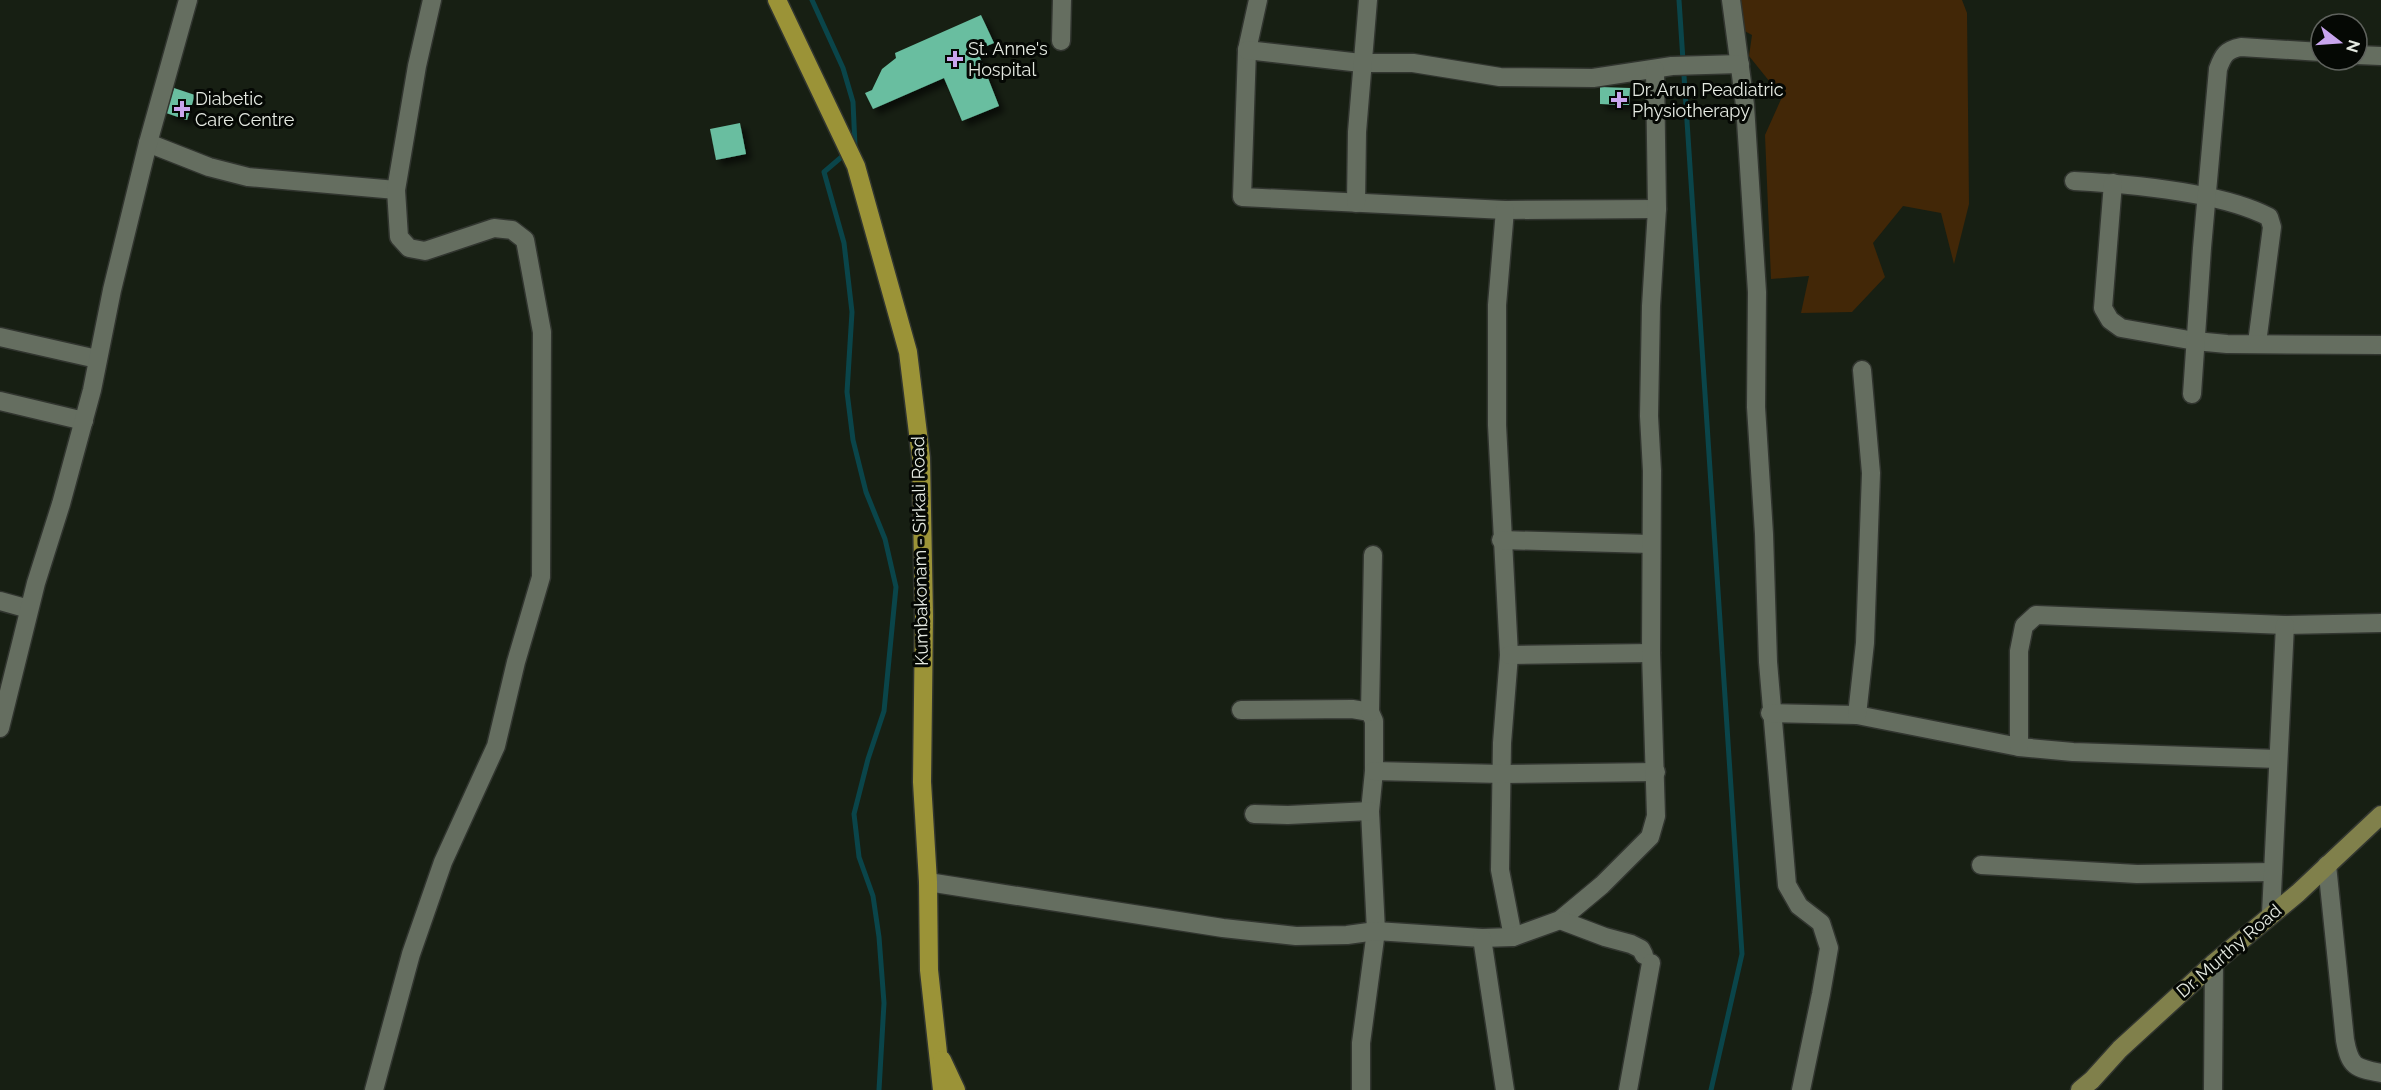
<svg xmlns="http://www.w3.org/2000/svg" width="2381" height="1090" viewBox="0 0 2381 1090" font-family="Raleway,sans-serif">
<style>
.green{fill:#422707}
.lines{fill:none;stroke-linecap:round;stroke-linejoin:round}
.stream{stroke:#0a454a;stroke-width:5}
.building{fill:#69bea0;filter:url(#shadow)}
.street-casing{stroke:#31352f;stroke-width:21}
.secondary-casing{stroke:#31352f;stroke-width:21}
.primary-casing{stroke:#31352f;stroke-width:21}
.street{stroke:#656e60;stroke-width:18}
.secondary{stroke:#80804b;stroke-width:18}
.primary{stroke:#9b9337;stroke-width:18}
.poi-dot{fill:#c9a5ee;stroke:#050804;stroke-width:2}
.labels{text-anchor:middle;stroke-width:6;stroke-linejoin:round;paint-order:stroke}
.poi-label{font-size:18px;fill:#e5eae2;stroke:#050804;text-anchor:start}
.street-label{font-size:18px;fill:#e5eae2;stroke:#050804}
</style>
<defs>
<filter id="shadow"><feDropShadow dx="5.5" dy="5.5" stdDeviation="3" flood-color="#0009"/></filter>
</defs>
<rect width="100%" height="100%" fill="#171f13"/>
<path class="green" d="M 1737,0 L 1962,0 L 1967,13 L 1969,204 L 1954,264 L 1941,213 L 1903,206 L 1873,243 L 1885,277 L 1852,312 L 1801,313 L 1809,276 L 1771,279 L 1765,135 L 1782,97 L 1749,56 L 1752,35 L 1739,28 Z"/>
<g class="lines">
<g class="stream">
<path d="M 812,0 L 843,68 L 853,102 L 855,146 L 853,148"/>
<path d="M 1679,0 L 1742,954 L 1711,1090"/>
<path d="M 845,154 L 824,172 L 844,243 L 852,312 L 847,392 L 853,440 L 866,492 L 885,539 L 896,587 L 884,711 L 868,759 L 854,814 L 859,857 L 873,896 L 879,937 L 884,1003 L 879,1090"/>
</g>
</g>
<g class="building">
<path d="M 981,15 L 994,43 L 977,50 L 999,106 L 962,121 L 944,78 L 873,109 L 865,93 L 872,90 L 882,69 L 896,58 L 895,53 Z"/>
<path d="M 1600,87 L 1630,88 L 1629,105 L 1600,104 Z"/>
<path d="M 174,88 L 195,95 L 187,120 L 166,113 Z"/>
<path d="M 740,123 L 746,154 L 716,160 L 710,129 Z"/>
</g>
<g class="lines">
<g class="street-casing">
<g id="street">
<path d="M 1258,0 L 1247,50 L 1242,197 L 1505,210 L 1657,209"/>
<path d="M 1731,0 L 1745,105 L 1757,292 L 1756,407 L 1764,534 L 1768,662 L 1787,885 L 1799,906 L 1821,923 L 1829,948 L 1821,994 L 1801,1090"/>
<path d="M 1061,41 L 1062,0"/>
<path d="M 1247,50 L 1361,63 L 1413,63 L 1500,77 L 1593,78 L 1672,66 L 1740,64"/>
<path d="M 2357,55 L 2381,56"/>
<path d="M 148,143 L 209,167 L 248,177 L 396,190"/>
<path d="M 2074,181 C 2128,184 2221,192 2269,217 L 2272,227 L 2257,343"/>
<path d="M 2113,183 L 2103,308 L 2110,320 L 2121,328 L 2195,341 L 2227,344 L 2381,345"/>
<path d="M 1356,203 L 1357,132 L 1368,0"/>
<path d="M 1505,210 L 1497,305 L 1497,425 L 1509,655 L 1502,743 L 1500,870 L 1513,937"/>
<path d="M 0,337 L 97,359"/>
<path d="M 2192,394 L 2202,248 L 2218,69 C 2223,55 2226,50 2241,47 L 2321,52"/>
<path d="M 0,401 L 84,421"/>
<path d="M 1501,540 L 1651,544"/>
<path d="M 0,601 L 29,609"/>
<path d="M 1509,655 L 1651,653"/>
<path d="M 1241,710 L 1352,709 L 1370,712 L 1374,721 L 1374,771 L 1370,811 L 1376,931 L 1361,1043 L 1361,1090"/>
<path d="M 1370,712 L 1373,555"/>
<path d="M 1770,713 L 1857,715 L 2019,747 L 2073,752 L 2278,759"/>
<path d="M 1857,715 L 1865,643 L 1871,473 L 1862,370"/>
<path d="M 0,728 L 36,583 L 61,504 L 92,390 L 112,290 L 148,143 L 188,0"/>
<path d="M 2019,747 L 2019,651 L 2024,626 L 2036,615 L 2285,625 L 2381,623"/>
<path d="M 1374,771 L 1502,774 L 1656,772"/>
<path d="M 1254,814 L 1288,815 L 1370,811"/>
<path d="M 1981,865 L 2137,874 L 2273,872"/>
<path d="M 2327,865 L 2345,1040 C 2350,1067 2355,1068 2381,1073"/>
<path d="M 928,882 L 1223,928 L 1296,936 L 1347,935 L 1376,931 L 1482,938 L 1513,937 L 1560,920 L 1602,885 L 1650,837 L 1656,816 L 1651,653 L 1652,471 L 1649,416 L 1651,306 L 1657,209 L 1655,70"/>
<path d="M 2271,914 L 2285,625"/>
<path d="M 1560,920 L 1605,937 L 1631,944 L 1641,949 L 1644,955"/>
<path d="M 1482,938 L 1505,1090"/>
<path d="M 374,1090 L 411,954 L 443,862 L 496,746 L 516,662 L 541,577 L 542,332 L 525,240 L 512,230 L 494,228 L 425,251 L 409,248 L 399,237 L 396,190 L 417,66 L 432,0"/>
<path d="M 1628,1090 L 1651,963"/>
<path d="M 2213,1090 L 2214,963"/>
</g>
</g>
<g class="secondary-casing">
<path id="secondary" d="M 2080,1090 L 2092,1080 L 2120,1049 L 2214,963 L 2298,893 L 2381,815"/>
</g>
<g class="primary-casing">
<g id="primary">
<path d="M 777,0 L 856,166 L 908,352 L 921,458 L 924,616 L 922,782 L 928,882 L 929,970 L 942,1090"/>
<path d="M 942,1060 L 956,1090"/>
</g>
</g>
<use href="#street" class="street"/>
<use href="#secondary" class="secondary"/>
<use href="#primary" class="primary"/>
</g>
<g class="poi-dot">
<path d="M952 50h6v6h6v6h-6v6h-6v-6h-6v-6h6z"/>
<path d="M1616 91h6v6h6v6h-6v6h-6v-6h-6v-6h6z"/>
<path d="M179 100h6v6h6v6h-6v6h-6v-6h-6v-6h6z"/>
</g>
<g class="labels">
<g class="poi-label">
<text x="968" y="55">St. Anne's<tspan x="968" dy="21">Hospital</tspan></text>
<text x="1632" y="96">Dr. Arun Peadiatric<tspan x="1632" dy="21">Physiotherapy</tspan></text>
<text x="195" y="105">Diabetic<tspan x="195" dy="21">Care Centre</tspan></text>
</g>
<g class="street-label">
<text transform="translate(920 551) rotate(-91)" y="6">Kumbakonam - Sirkali Road</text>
<text transform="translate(2229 951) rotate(-41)" y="6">Dr. Murthy Road</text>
</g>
</g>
<g transform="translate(2339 42) rotate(107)"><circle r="28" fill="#050804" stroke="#5f625d" stroke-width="1.5"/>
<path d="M0-4.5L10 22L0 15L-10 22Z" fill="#c9a5ee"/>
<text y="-9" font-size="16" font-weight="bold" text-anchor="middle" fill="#e5eae2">N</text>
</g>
</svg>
